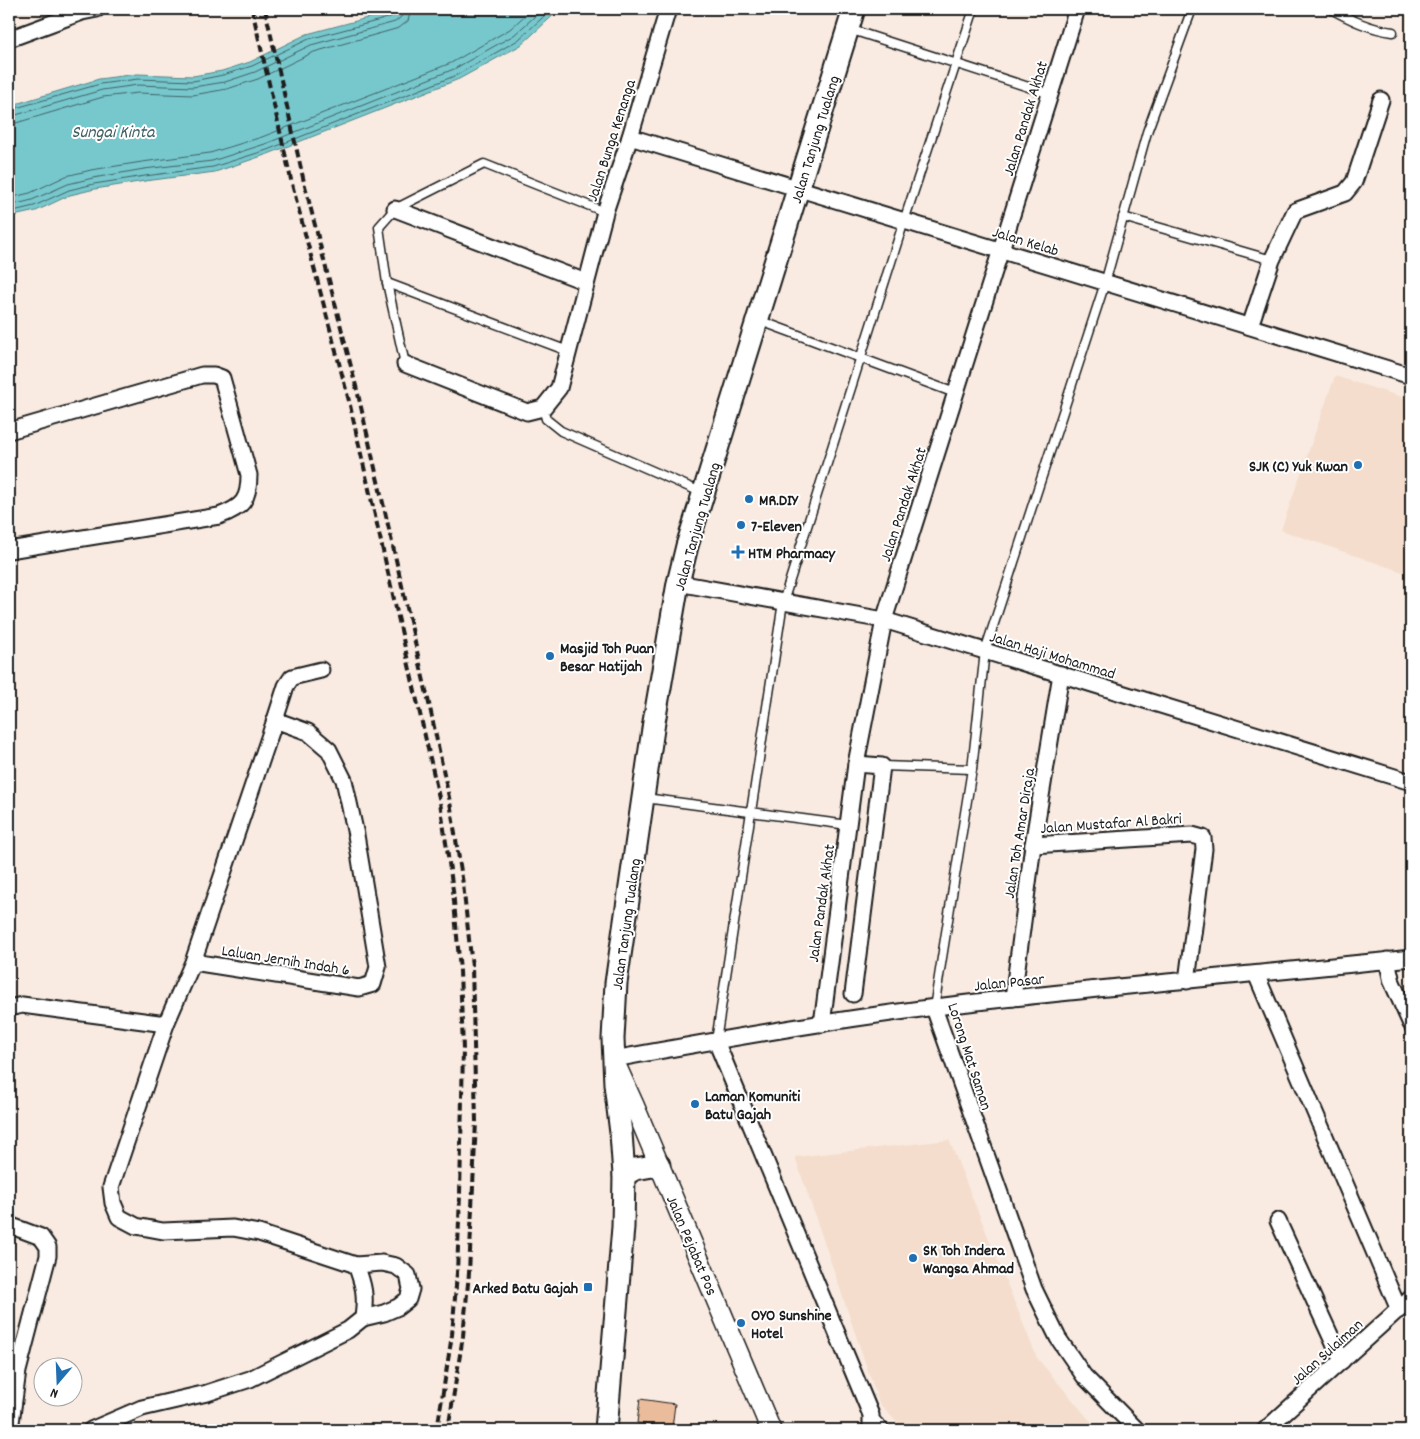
<svg xmlns="http://www.w3.org/2000/svg" width="1420" height="1439" viewBox="0 0 1420 1439" font-family="Dekko,sans-serif">
<style>
.built{fill:#f4ddcc}
.water{fill:#77c8cd;stroke:#538386}
.lines{fill:none;stroke-linecap:round;stroke-linejoin:round}
.shore{stroke:#406163;stroke-width:1}
.building{fill:#eabc9b;stroke:#1c1c1c}
.service-casing{stroke:#1c1c1c;stroke-width:11}
.minor-casing{stroke:#1c1c1c;stroke-width:19}
.tertiary-casing{stroke:#1c1c1c;stroke-width:22}
.secondary-casing{stroke:#1c1c1c;stroke-width:25}
.service{stroke:#fff;stroke-width:8}
.minor{stroke:#fff;stroke-width:15}
.tertiary{stroke:#fff;stroke-width:19}
.secondary{stroke:#fff;stroke-width:21}
.rail{stroke:#1c1c1c;stroke-width:4;stroke-dasharray:8 4;stroke-linecap:butt}
.poi-dot{fill:#1f6fb2;stroke:#fff;stroke-width:2}
.labels{text-anchor:middle;stroke-width:4;stroke-linejoin:round;paint-order:stroke}
.street-label{font-size:16px;fill:#1c1c1c;stroke:#fff}
.poi-label{font-size:16px;font-weight:bold;fill:#1c1c1c;stroke:#fff;text-anchor:start}
.water-label{font-size:18px;font-style:italic;fill:#406163;stroke:#fff}
</style>
<rect width="100%" height="100%" fill="#f9ebe1"/>
<filter id="ink" filterUnits="userSpaceOnUse"><feTurbulence type="fractalNoise" baseFrequency=".02" numOctaves="2"/><feDisplacementMap in="SourceGraphic" scale="10" xChannelSelector="R" yChannelSelector="G"/><feConvolveMatrix kernelMatrix="1 2 1 2 8 2 1 2 1" color-interpolation-filters="sRGB"/></filter>
<g filter="url(#ink)">
<g class="built">
<path d="M 1335,376 L 1411,400 L 1411,575 L 1281,530 Z"/>
<path d="M 949,1140 L 1037,1358 L 1098,1430 L 904,1430 L 879,1403 L 795,1157 Z"/>
</g>
<path class="water" d="M 398,9 L 560,9 L 521,45 L 459,79 L 268,154 L 215,172 L 145,181 L 95,189 L 70,195 L 36,211 L 9,217 L 9,106 L 99,79 L 137,74 L 193,76 L 222,71 L 250,62 L 307,34 L 386,13 Z"/>
<g class="lines">
<g class="shore">
<path d="M 9,110 L 100,84 L 138,79 L 193,81 L 223,75 L 252,66 L 309,39 L 388,18 L 395,14 L 397,9"/>
<path d="M 9,117 L 102,90 L 138,85 L 193,87 L 225,82 L 255,72 L 311,45 L 395,22 L 401,17 L 403,9"/>
<path d="M 9,124 L 16,123 L 103,97 L 138,93 L 193,95 L 227,89 L 258,79 L 314,52 L 399,28 L 408,21 L 411,9"/>
<path d="M 9,198 L 30,193 L 66,176 L 91,170 L 142,162 L 210,153 L 262,137 L 451,63 L 510,29 L 532,9"/>
<path d="M 9,206 L 32,200 L 68,184 L 93,178 L 144,169 L 212,161 L 265,144 L 454,69 L 514,35 L 543,9"/>
<path d="M 9,212 L 34,206 L 69,190 L 94,184 L 145,176 L 213,167 L 267,150 L 457,75 L 518,40 L 552,9"/>
</g>
</g>
<path class="building" d="M 640,1399 L 675,1404 L 672,1428 L 637,1423 Z"/>
<g class="lines">
<g class="service-casing">
<g id="service">
<path d="M 1331,9 C 1351,20 1370,29 1393,32"/>
<path d="M 849,29 L 1050,94"/>
<path d="M 1123,217 L 1272,260"/>
<path d="M 387,283 L 568,351"/>
<path d="M 758,320 L 955,393"/>
<path d="M 405,364 L 387,283 L 379,227 L 395,209 L 484,164 L 605,212"/>
<path d="M 543,408 L 546,419 L 561,431 L 703,493"/>
<path d="M 882,766 L 972,769"/>
<path d="M 645,798 L 848,825"/>
<path d="M 934,1008 L 972,769 L 985,651 L 1105,283 L 1147,132 L 1192,9"/>
<path d="M 716,1041 L 783,602 L 904,221 L 974,9"/>
<path d="M 872,1416 L 886,1430"/>
</g>
</g>
<g class="minor-casing">
<g id="minor">
<path d="M 9,39 L 82,12 L 97,9"/>
<path d="M 630,137 L 1411,376"/>
<path d="M 395,209 L 586,282"/>
<path d="M 1250,326 L 1272,260 L 1295,211 L 1345,193 L 1354,182 L 1381,100"/>
<path d="M 405,364 L 527,412 L 543,408 L 559,388 L 605,212 L 630,137 L 668,9"/>
<path d="M 9,431 L 202,375 L 214,375 L 222,378 L 249,475 C 249,500 243,507 219,516 L 9,550"/>
<path d="M 678,583 L 884,620 L 1411,782"/>
<path d="M 275,720 L 286,686 L 292,677 L 321,670"/>
<path d="M 1033,845 L 1192,835 L 1203,838 L 1204,849 L 1187,981"/>
<path d="M 1387,960 L 1392,982 L 1411,1024"/>
<path d="M 193,962 L 359,988 L 373,984 L 378,967 L 356,835 L 344,780 L 329,750 L 308,732 L 275,720 L 193,962 L 166,1024 L 111,1187 L 113,1203 L 119,1217 L 136,1226 L 163,1231 L 233,1228 L 259,1233 L 356,1265 L 382,1263 L 396,1266 L 408,1275 L 411,1289 L 408,1299 L 398,1307 L 384,1313 L 363,1318"/>
<path d="M 1256,974 L 1399,1310"/>
<path d="M 853,994 L 882,766 L 856,764"/>
<path d="M 1013,998 L 1033,845 L 1061,674"/>
<path d="M 9,1008 L 22,1005 L 166,1024"/>
<path d="M 934,1008 L 1034,1289 L 1058,1338 L 1084,1376 L 1137,1430"/>
<path d="M 822,1024 L 856,764 L 884,620 L 1077,9"/>
<path d="M 716,1041 L 871,1415 L 871,1430"/>
<path d="M 614,1059 C 746,1035 879,1012 1013,998 C 1146,983 1279,972 1411,958"/>
<path d="M 1278,1221 L 1342,1361"/>
<path d="M 9,1225 L 41,1237 L 48,1247 L 48,1256 L 18,1371 L 10,1430"/>
<path d="M 91,1430 L 142,1408 L 207,1393 L 250,1379 L 348,1330 L 363,1318 C 366,1295 364,1286 356,1265"/>
<path d="M 1265,1430 L 1411,1298"/>
</g>
</g>
<g class="tertiary-casing">
<path id="tertiary" d="M 615,1063 L 634,1105 L 771,1430"/>
</g>
<g class="secondary-casing">
<g id="secondary">
<path d="M 624,1175 L 635,1169 L 659,1165"/>
<path d="M 606,1430 L 623,1227 L 624,1175 L 621,1133 L 615,1084 L 613,1039 L 616,983 L 654,722 L 678,583 L 687,546 L 854,9"/>
</g>
</g>
<use href="#service" class="service"/>
<use href="#minor" class="minor"/>
<use href="#tertiary" class="tertiary"/>
<use href="#secondary" class="secondary"/>
<g class="rail">
<path d="M 252,9 L 292,184 L 349,401 L 440,802 L 453,890 L 460,971 L 463,1049 L 460,1194 L 457,1273 L 452,1335 L 437,1430"/>
<path d="M 265,9 L 304,182 L 358,394 L 430,708 L 450,802 L 463,884 L 472,967 L 476,1121 L 469,1273 L 463,1336 L 448,1430"/>
</g>
</g>
</g>
<g class="poi-dot">
<circle cx="1358" cy="465" r="5"/>
<circle cx="749" cy="499" r="5"/>
<circle cx="741" cy="525" r="5"/>
<path d="M735.5 544.5h5v5h5v5h-5v5h-5v-5h-5v-5h5z"/>
<circle cx="550" cy="656" r="5"/>
<circle cx="695" cy="1104" r="5"/>
<circle cx="913" cy="1258" r="5"/>
<rect x="583" y="1282" width="10" height="10" rx="2.5"/>
<circle cx="741" cy="1323" r="5"/>
</g>
<g class="labels">
<g class="street-label">
<text transform="translate(1024 118) rotate(-73)" y="6">Jalan Pandak Akhat</text>
<text transform="translate(814 139) rotate(-73)" y="6">Jalan Tanjung Tualang</text>
<text transform="translate(610 140) rotate(-72)" y="6">Jalan Bunga Kenanga</text>
<text transform="translate(1026 240) rotate(17)" y="6">Jalan Kelab</text>
<text transform="translate(902 504) rotate(-72)" y="6">Jalan Pandak Akhat</text>
<text transform="translate(696 526) rotate(-74)" y="6">Jalan Tanjung Tualang</text>
<text transform="translate(1053 654) rotate(17)" y="6">Jalan Haji Mohammad</text>
<text transform="translate(1111 822) rotate(-4)" y="6">Jalan Mustafar Al Bakri</text>
<text transform="translate(1018 833) rotate(-81)" y="6">Jalan Toh Amar Diraja</text>
<text transform="translate(820 903) rotate(-82)" y="6">Jalan Pandak Akhat</text>
<text transform="translate(625 924) rotate(-82)" y="6">Jalan Tanjung Tualang</text>
<text transform="translate(286 959) rotate(9)" y="6">Laluan Jernih Indah 6</text>
<text transform="translate(1009 981) rotate(-6)" y="6">Jalan Pasar</text>
<text transform="translate(971 1056) rotate(72)" y="6">Lorong Mat Saman</text>
<text transform="translate(693 1245) rotate(67)" y="6">Jalan Pejabat Pos</text>
<text transform="translate(1326 1351) rotate(-42)" y="6">Jalan Sulaiman</text>
</g>
<g class="poi-label">
<text x="1348" y="471" text-anchor="end">SJK (C) Yuk Kwan</text>
<text x="759" y="505">MR.DIY</text>
<text x="751" y="531">7-Eleven</text>
<text x="748" y="558">HTM Pharmacy</text>
<text x="560" y="653">Masjid Toh Puan<tspan x="560" dy="18">Besar Hatijah</tspan></text>
<text x="705" y="1101">Laman Komuniti<tspan x="705" dy="18">Batu Gajah</tspan></text>
<text x="923" y="1255">SK Toh Indera<tspan x="923" dy="18">Wangsa Ahmad</tspan></text>
<text x="578" y="1293" text-anchor="end">Arked Batu Gajah</text>
<text x="751" y="1320">OYO Sunshine<tspan x="751" dy="18">Hotel</tspan></text>
</g>
<g class="water-label">
<text x="113" y="137">Sungai Kinta</text>
</g>
</g>
<rect width="1420" height="1439" fill="none" stroke="#fff" stroke-width="30"/>
<rect x="15" y="15" width="1390" height="1409" fill="none" stroke="#1c1c1c" stroke-width="2" filter="url(#ink)"/>
<g transform="translate(58 1382) rotate(199)"><circle r="24" fill="#ffffff" stroke="#a4a4a4"/>
<path d="M0-4L9 19L0 12L-9 19Z" fill="#1f6fb2"/>
<text y="-8" font-size="14" font-weight="bold" text-anchor="middle" fill="#1c1c1c">N</text>
</g>
</svg>
